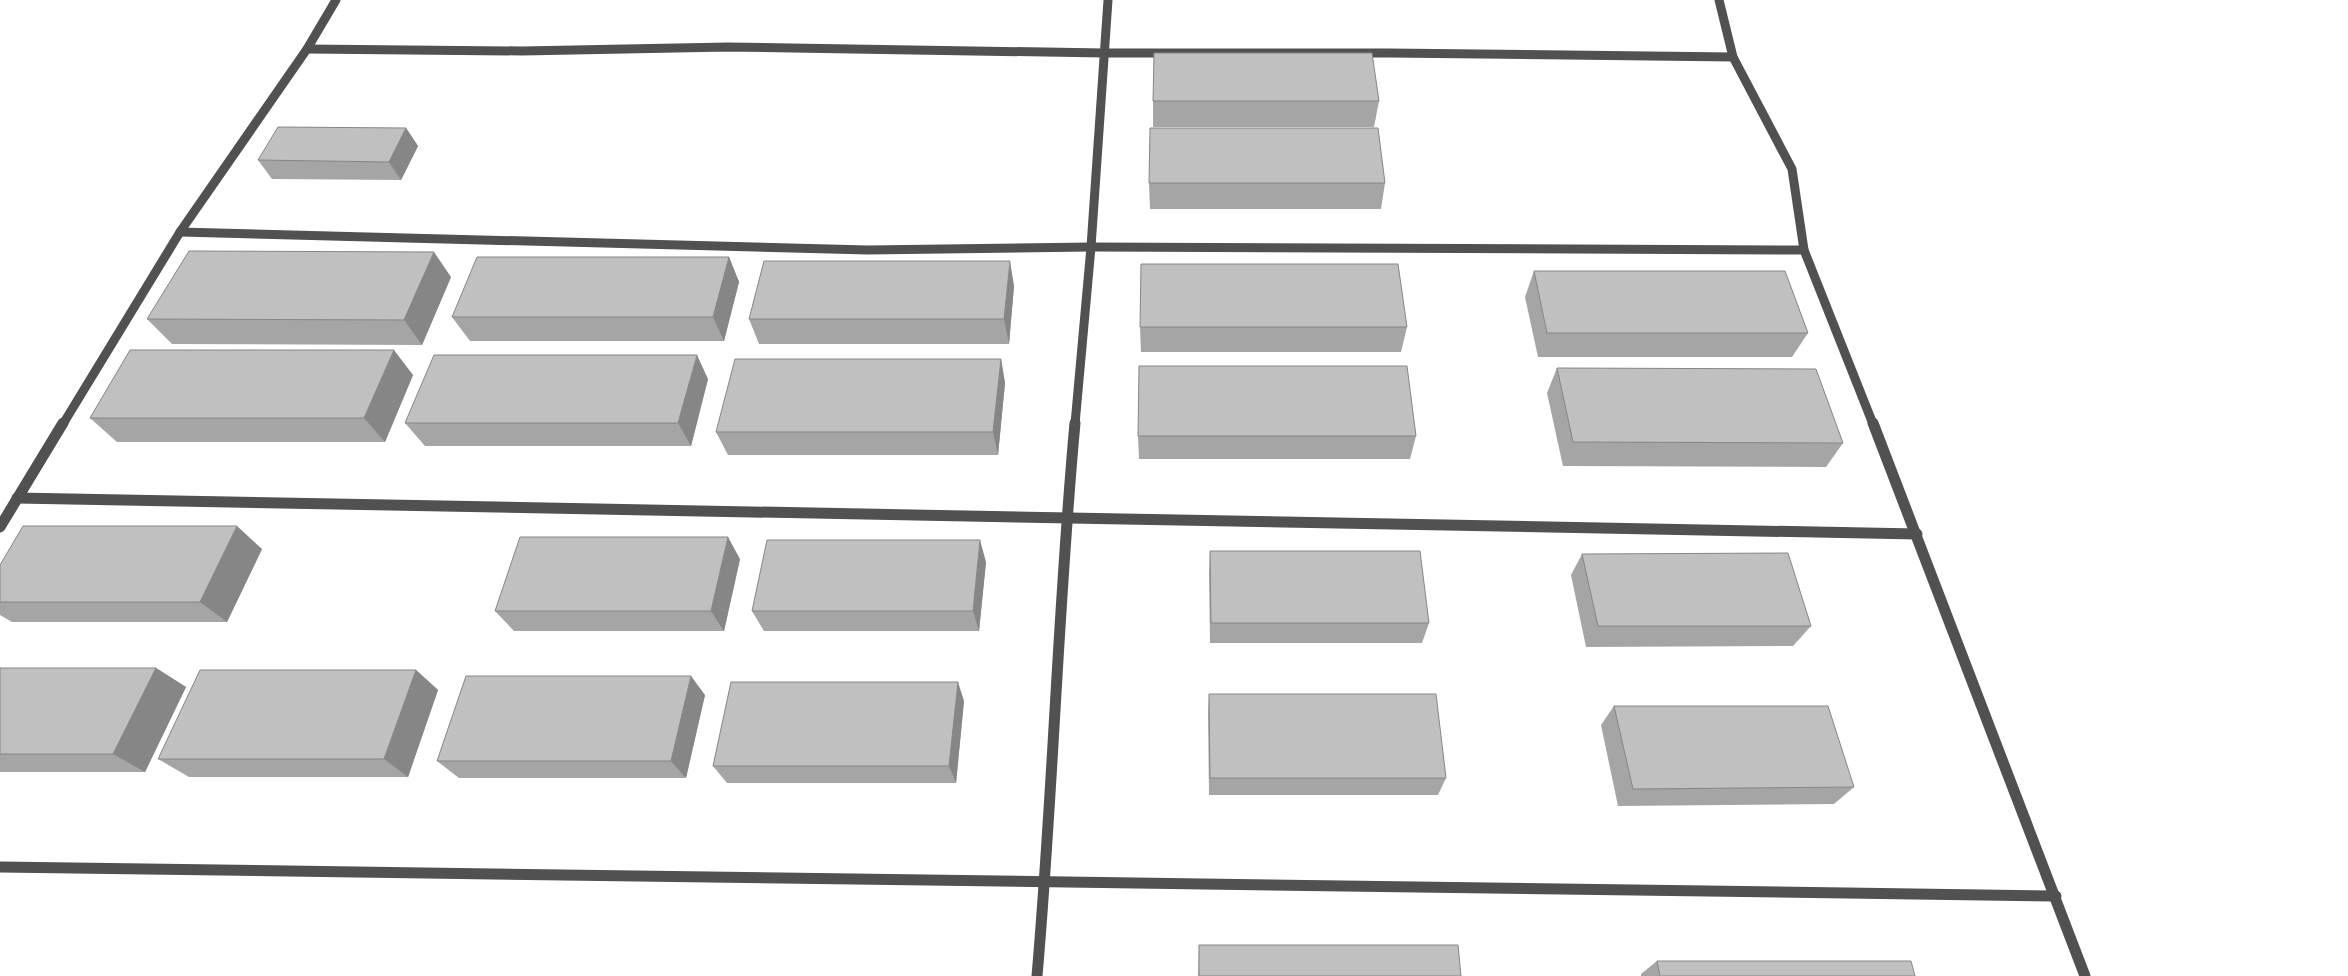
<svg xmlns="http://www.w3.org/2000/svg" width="2348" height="976" viewBox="0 0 2348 976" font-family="'Golos Text',sans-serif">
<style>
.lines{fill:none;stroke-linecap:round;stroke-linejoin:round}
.street-far1{stroke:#515151;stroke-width:9}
.street{stroke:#515151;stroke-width:11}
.wall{fill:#a5a5a5}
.shaded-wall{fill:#868686}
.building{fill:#c0c0c0;stroke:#868686}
</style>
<rect width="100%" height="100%" fill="#fff"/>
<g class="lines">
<g class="street-far1">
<path d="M 1719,0 L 1733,57 L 1792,169 L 1804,250 L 1873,424"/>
<path d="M 307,49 L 522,51 L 728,47 L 1104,53 L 1389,53 L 1733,57"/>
<path d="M 180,232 L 868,250 L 1091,247 L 1804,250"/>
<path d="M 63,424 L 180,232 L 307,49 L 336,0"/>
<path d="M 1075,424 L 1091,247 L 1108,0"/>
</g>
<g class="street">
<path d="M 1873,423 L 2085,976"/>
<path d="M 17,498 L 1917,534"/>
<path d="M 0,527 L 63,423"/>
<path d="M 0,867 L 2056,896"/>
<path d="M 1037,976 C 1053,792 1058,607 1075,423"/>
</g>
</g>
<g class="wall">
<path d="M 1153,101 L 1379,101 L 1374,127 L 1153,127 Z"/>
<path d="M 406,128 L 418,146 L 401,180 L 272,179 L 258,160 Z"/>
<path d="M 1149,183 L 1385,183 L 1381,209 L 1150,209 Z"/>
<path d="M 729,257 L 739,282 L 724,341 L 470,341 L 452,317 Z"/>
<path d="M 1534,271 L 1808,333 L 1792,357 L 1538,357 L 1525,297 Z"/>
<path d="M 451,277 L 422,345 L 172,344 L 147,319 Z"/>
<path d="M 1014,286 L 1009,344 L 759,344 L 749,319 Z"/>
<path d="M 1140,327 L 1407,327 L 1401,352 L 1141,352 Z"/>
<path d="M 1001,359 L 1005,383 L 998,455 L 728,455 L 716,432 Z"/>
<path d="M 1557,368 L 1843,443 L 1826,467 L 1563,466 L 1547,393 Z"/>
<path d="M 413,375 L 385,442 L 117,442 L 90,418 Z"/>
<path d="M 708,379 L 691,446 L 425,446 L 405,423 Z"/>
<path d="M 1138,436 L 1416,436 L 1410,459 L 1139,459 Z"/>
<path d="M 262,549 L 227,622 L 12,622 L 0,615 L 0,565 Z"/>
<path d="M 1210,551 L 1429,623 L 1422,643 L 1210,643 L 1209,573 Z"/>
<path d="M 1582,554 L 1811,626 L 1793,646 L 1586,647 L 1571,575 Z"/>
<path d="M 740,559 L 724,631 L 514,631 L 495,611 Z"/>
<path d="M 986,562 L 979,631 L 764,631 L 752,611 Z"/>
<path d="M 0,668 L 156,668 L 186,687 L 145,772 L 0,772 Z"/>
<path d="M 416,670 L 438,690 L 408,777 L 189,777 L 158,759 Z"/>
<path d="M 1209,694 L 1446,778 L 1438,795 L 1209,795 L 1208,713 Z"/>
<path d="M 705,695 L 686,778 L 459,778 L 437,761 Z"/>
<path d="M 964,701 L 956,783 L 727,783 L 713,766 Z"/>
<path d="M 1614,706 L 1854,787 L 1834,804 L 1618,806 L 1601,725 Z"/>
<path d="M 1199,945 L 1461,976 L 1198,976 Z"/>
<path d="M 1657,961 L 1915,976 L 1641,976 L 1641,974 Z"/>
</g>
<g class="shaded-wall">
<path d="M 406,128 L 418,146 L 401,180 L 389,162 Z"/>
<path d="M 434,252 L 451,277 L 422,345 L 404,320 Z"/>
<path d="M 729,257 L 739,282 L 724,341 L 713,317 Z"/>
<path d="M 1010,261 L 1014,286 L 1009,344 L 1004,319 Z"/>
<path d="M 394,350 L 413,375 L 385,442 L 364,418 Z"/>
<path d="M 697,355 L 708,379 L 691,446 L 678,423 Z"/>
<path d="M 1001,359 L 1005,383 L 998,455 L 993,432 Z"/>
<path d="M 237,526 L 262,549 L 227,622 L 200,602 Z"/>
<path d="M 728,537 L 740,559 L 724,631 L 711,611 Z"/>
<path d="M 980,540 L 986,562 L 979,631 L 973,611 Z"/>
<path d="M 156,668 L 186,687 L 145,772 L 113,754 Z"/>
<path d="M 416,670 L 438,690 L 408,777 L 384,759 Z"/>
<path d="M 691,676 L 705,695 L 686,778 L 671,761 Z"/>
<path d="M 958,682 L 964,701 L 956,783 L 949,766 Z"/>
</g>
<g class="building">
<path d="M 1154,53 L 1372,53 L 1379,101 L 1153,101 Z"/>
<path d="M 278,127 L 406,128 L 389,162 L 258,160 Z"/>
<path d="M 1150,128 L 1378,128 L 1385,183 L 1149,183 Z"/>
<path d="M 189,251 L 434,252 L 404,320 L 147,319 Z"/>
<path d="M 477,257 L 729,257 L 713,317 L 452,317 Z"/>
<path d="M 764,261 L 1010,261 L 1004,319 L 749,319 Z"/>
<path d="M 1141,264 L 1398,264 L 1407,327 L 1140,327 Z"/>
<path d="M 1534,271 L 1785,271 L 1808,333 L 1547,333 Z"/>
<path d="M 130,350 L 394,350 L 364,418 L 90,418 Z"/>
<path d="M 434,355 L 697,355 L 678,423 L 405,423 Z"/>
<path d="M 735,359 L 1001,359 L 993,432 L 716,432 Z"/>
<path d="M 1139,366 L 1407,366 L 1416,436 L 1138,436 Z"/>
<path d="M 1557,368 L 1816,369 L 1843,443 L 1573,442 Z"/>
<path d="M 23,526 L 237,526 L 200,602 L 0,602 L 0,565 Z"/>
<path d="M 520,537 L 728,537 L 711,611 L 495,611 Z"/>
<path d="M 767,540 L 980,540 L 973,611 L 752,611 Z"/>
<path d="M 1210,551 L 1420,551 L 1429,623 L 1211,623 Z"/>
<path d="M 1788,553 L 1811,626 L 1598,626 L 1582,554 Z"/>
<path d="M 0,668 L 156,668 L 113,754 L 0,754 Z"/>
<path d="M 200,670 L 416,670 L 384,759 L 158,759 Z"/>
<path d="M 466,676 L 691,676 L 671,761 L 437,761 Z"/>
<path d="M 731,682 L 958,682 L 949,766 L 713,766 Z"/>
<path d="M 1209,694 L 1436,694 L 1446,778 L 1210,778 Z"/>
<path d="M 1614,706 L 1828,706 L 1854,787 L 1633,789 Z"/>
<path d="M 1199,945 L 1458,945 L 1461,976 L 1199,976 Z"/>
<path d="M 1657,961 L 1911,961 L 1915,976 L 1660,976 Z"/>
</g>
</svg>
